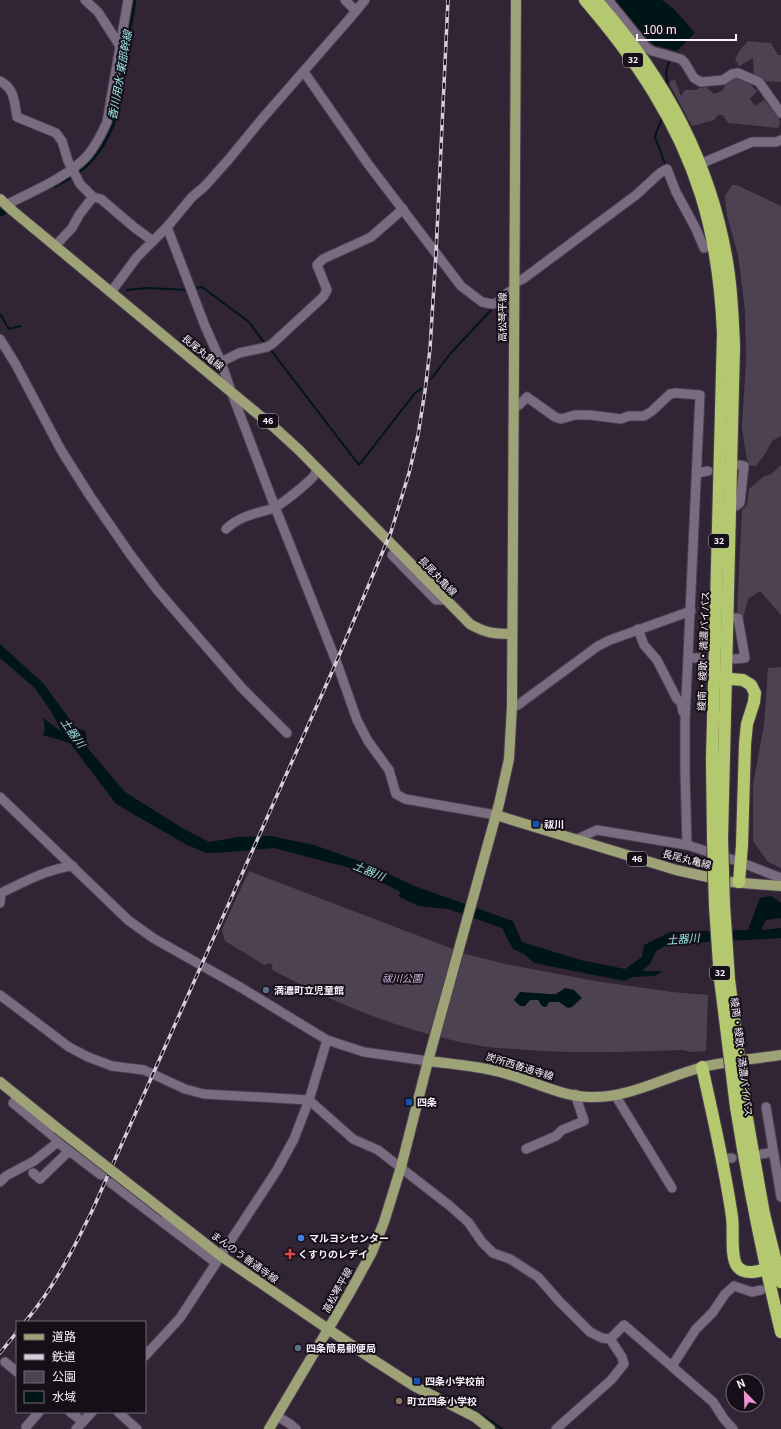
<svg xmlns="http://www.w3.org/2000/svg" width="781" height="1429" viewBox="0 0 781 1429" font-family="Georgia,'Noto Sans JP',serif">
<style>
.green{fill:#4d4252}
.water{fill:#001516}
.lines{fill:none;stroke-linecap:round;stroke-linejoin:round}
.stream{stroke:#001516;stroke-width:2}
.canal{stroke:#001516;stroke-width:7}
.minor-casing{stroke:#4a3f4e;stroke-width:11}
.major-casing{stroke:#4a3f4e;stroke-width:12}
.highway-casing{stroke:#4a3f4e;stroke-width:14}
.minor{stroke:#7a6c80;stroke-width:9}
.major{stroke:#9da376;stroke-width:10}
.highway{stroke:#b4c86f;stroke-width:12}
.rail-casing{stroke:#d5cdd9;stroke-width:3.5}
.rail{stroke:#151017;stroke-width:2;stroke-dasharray:6;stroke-linecap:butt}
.major-bridge-casing{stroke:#4a3f4e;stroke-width:12;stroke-linecap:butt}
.highway-bridge-casing{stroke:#4a3f4e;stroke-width:14;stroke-linecap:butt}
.major-bridge{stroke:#9da376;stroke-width:10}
.highway-bridge{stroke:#b4c86f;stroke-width:12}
.transit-dot{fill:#1a4fb4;stroke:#151017;stroke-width:1.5}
.service-dot{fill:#5c6f8a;stroke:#151017;stroke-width:1.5}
.shop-dot{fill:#3f7fe0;stroke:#151017;stroke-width:1.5}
.health-dot{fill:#e0444e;stroke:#151017;stroke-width:1.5}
.education-dot{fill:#8d6e63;stroke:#151017;stroke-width:1.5}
.labels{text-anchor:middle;stroke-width:4;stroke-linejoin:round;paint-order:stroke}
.shield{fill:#151017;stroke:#b5aeb8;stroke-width:1}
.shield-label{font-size:9px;font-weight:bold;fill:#f9f1fd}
.street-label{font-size:10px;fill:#f9f1fd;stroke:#151017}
.poi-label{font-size:10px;font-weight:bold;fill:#f9f1fd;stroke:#151017;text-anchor:start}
.park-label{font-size:10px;font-style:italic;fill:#d1b0df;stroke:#151017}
.water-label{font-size:11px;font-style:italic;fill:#99e3e6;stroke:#151017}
</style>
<rect width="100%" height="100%" fill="#302435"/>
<g class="green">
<path d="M 748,41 L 771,43 L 778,55 L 781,55 L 781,82 L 762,81 L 754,76 L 753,58 L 739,66 L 735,59 L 740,50 Z"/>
<path d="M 737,78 L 750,84 L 757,91 L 750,99 L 755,106 L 764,100 L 779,118 L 780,124 L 778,128 L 728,123 L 723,115 L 718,115 L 714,120 L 692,126 L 670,85 L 670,81 L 675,80 L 681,96 L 685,90 L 696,90 L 699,88 L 706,87 L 714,94 L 722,91 L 729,79 Z"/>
<path d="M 732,185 L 737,185 L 781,206 L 781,436 L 772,441 L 765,454 L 756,466 L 749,465 L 746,455 L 742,427 L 746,360 L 745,310 L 738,255 L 727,216 L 725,196 Z"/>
<path d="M 781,465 L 781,615 L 760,591 L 748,599 L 743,618 L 737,614 L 742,510 L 747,505 L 749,489 L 763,477 L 771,474 Z"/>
<path d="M 781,667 L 781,868 L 768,862 L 753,841 L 753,785 L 764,725 L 768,668 Z"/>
<path d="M 249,871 L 466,954 L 506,964 L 595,981 L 672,992 L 708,995 L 706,1051 L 692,1052 L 682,1050 C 626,1052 570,1054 515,1049 C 502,1048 488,1048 476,1045 C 404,1032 335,1004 271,969 L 273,966 L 270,963 L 264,965 L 225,941 L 222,931 L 223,927 Z"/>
</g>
<g class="water">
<path d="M 615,0 L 662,0 L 674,9 L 695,33 L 677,51 L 654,45 L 648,40 Z"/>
<path d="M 0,644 L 43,683 L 76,728 L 85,731 L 87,740 L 86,746 L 125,792 L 182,828 L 209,842 L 238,837 L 271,836 L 314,845 L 365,863 L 417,887 L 513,921 L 522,942 L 580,960 L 625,969 L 642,957 L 644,945 L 670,932 L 748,930 L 760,898 L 771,896 L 781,903 L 781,918 L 766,920 L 761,930 L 781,928 L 781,938 L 669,944 L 656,951 L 650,964 L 642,971 L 662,971 L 655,976 L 633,977 L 624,981 L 534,963 L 524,954 L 513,949 L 502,928 L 448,909 L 418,906 L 398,896 L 401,892 L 354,869 L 274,848 L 229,852 L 207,853 L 187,845 L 116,804 L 70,743 L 43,735 L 45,728 L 43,718 L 62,732 L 52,713 L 35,688 L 0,658 Z"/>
<path d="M 565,988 L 574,990 L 582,998 L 572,1007 L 568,1008 L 559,1002 L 549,1002 L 547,1006 L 545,1007 L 542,1006 L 538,1000 L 530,1000 L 525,1006 L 520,1006 L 514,1000 L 520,992 L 550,994 L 556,994 Z"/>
</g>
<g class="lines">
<g class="stream">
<path d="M 666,88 L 667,82 L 666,72 L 670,59"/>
<path d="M 662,116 C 661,124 656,130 655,137 L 666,166"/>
<path d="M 193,289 L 202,287 L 249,322 L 266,345"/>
<path d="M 127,290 L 147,288 L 189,290"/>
<path d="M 0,314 L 9,329 L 21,326"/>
<path d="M 270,349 L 359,465 L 415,393 L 422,388"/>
<path d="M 431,379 L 450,354 L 493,308"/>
<path d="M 425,1386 C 454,1399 477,1410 502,1429"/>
</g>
<g class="canal">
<path d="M 55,184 C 85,169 99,154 112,123 L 133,0"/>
<path d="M 0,213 L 12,207"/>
</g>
<g class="minor-casing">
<g id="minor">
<path d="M 85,0 L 98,12 L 120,46"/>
<path d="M 345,0 L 356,11"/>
<path d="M 365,0 L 351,17 L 261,120 L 229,159 L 205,186 L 192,197 L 167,227 L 205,326 L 221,362 L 231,391 L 275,507 L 338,666 L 357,720 L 368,741 L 389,770 L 396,794 L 405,799 L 496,815"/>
<path d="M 608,0 L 646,47 L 652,51 L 681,59 L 685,63 L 694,78 L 701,82 L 723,80 L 732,74 L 738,73 L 759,82 L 781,113"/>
<path d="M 304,72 L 368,164 L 461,286 L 482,302 L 492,304 L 497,303 L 507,293 L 514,289"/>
<path d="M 0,81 C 15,89 14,101 17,117 L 56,133 L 62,141 L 68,161 L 80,184 L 93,197 L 101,199 L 135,228 L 153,241 L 167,227"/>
<path d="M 700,164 L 752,142 L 776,142 L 781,140"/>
<path d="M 6,205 C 31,192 68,177 87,156 C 96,146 102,133 107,122 L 128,0"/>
<path d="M 55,246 L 72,228 L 79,215 L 93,197"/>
<path d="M 514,283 L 523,279 L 636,195 L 660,173 L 667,169 L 676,192 L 695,227 L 704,248 L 713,245"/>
<path d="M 111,292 L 137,257 L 153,241"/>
<path d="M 0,339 L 16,365 L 61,450 L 90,496 L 130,554 L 158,591 L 242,688 L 287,733"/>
<path d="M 221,362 L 239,353 L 267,347 L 272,344 L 323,297 L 327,290 L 317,265 L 323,259 L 371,237 L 403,209"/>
<path d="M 514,407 L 519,405 L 527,397 L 555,417 L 561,419 L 575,415 L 590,415 L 621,419 L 629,416 L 644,416 L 652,411 L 670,394 L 675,393 L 700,395 L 685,721 L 685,773 L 687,845"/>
<path d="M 697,473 L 708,471"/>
<path d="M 724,505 L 736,506 L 740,503 L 744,466 L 739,465"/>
<path d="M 226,529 C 240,516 254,514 271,509 C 279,507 311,481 315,474 C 316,472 316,470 317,468"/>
<path d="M 392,555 L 436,600 L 445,600"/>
<path d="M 727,618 L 738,618 L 745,658 L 735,659"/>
<path d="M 638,629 L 644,645 L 657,660 L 677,699 L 681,702 L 683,712"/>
<path d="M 689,658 L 700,658"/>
<path d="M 512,706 L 518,705 L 598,646 L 610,640 L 691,611"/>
<path d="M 0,797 L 128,920 L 153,938 L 240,987 L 327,1040 L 364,1052 L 428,1061"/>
<path d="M 575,840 L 597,830 L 687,845 L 740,862 L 781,878"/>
<path d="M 0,903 L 1,893 C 24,882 47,869 73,866"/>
<path d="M 0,995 L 69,1047 L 88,1057 L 112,1066 L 144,1070 L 185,1089 L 204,1094 L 309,1100 L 353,1139 L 378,1150 L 450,1206 L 468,1222 L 482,1242 L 493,1253 L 510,1259 L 538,1277 L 559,1301 L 590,1332 L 602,1338 L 610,1339 L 622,1357 L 624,1364 L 611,1380 L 556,1429"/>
<path d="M 615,1095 L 672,1188"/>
<path d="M 18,1097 L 13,1103 L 53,1136 L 60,1144 L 101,1175"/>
<path d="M 766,1107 L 781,1197"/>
<path d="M 526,1149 L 556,1136 L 562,1130 L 584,1121 L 575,1094"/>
<path d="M 762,1154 L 773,1152"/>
<path d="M 721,1159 L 732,1158"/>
<path d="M 33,1173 L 40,1179 L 69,1151"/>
<path d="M 0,1182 L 6,1176 L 34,1161 L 58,1142"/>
<path d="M 111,1183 L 216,1263"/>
<path d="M 610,1339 L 624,1325 L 713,1402 L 724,1419 L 733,1429"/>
<path d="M 145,1356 L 180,1318 L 277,1170 L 294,1139 L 309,1100 L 327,1040"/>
<path d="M 5,1362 L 17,1372"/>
<path d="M 672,1366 L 696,1329 L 713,1312 L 725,1294 L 734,1286 L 752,1292 L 761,1290"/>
<path d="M 70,1412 L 83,1422"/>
<path d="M 118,1412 L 137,1429"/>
<path d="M 277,1416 L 290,1424 L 296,1429"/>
<path d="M 26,1427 L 39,1412"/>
<path d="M 76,1429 L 92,1412"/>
</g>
</g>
<g class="major-casing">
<g id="major">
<path d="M 0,199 L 13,211 L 276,429 L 299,450 L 470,624 C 485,633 494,634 512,634"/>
<path d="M 496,815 L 676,870 L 730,882 L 781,886"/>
<path d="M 428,1061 C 452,1064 477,1066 500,1072 C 528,1079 560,1096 588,1097 C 629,1099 664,1077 703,1067 C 728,1061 755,1059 781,1055"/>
<path d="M 0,1082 L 57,1128"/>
<path d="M 166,1213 L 221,1256 L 375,1361 L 414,1386 L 475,1417 L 490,1429"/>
<path d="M 269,1429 L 349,1294 L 372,1252 L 384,1222 L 401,1167 L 428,1061 L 499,804 L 509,759 L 512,706 L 516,0"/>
</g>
</g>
<g class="highway-casing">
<g id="highway">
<path d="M 585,0 C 635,58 678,121 701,195 C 715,240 721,286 723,333 L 712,759 L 713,838"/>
<path d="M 596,0 C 665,78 712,164 728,268 C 732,294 733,320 734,346 L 722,839"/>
<path d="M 718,678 L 743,680 L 751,685 L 755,693 L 754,702 L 747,724 L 745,744 L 742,845 L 739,882"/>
<path d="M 702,1067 C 713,1117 725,1167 732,1217 C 734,1230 730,1256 737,1266 C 746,1278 765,1269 777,1266"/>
<path d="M 736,1107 C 748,1182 763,1258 781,1332"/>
<path d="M 745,1107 L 764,1214 L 781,1282"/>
</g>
</g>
<use href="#minor" class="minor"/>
<use href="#major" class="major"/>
<use href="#highway" class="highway"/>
<g class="rail-casing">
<g id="rail">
<path d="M 25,1322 C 53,1289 73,1250 92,1211 L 335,665 L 391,532 L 409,473 L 418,435 L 425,391 L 430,349 L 436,253 L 448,0"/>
<path d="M 0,1353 L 17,1332"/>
</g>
</g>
<use href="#rail" class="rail"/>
<g class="major-bridge-casing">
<path id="major-bridge" d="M 57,1128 L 166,1213"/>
</g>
<g class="highway-bridge-casing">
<g id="highway-bridge">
<path d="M 713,838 L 715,906 L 720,979 L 736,1107"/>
<path d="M 722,839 L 724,905 L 729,979 L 745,1107"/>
</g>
</g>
<use href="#major-bridge" class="major-bridge"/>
<use href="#highway-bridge" class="highway-bridge"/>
</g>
<g class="transit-dot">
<rect x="532" y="820" width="8" height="8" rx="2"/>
<rect x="405" y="1098" width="8" height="8" rx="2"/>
<rect x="413" y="1377" width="8" height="8" rx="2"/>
</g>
<g class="service-dot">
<circle cx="266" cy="990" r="4"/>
<circle cx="298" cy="1348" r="4"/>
</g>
<circle class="shop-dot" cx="301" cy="1238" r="4"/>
<path class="health-dot" d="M288 1248h4v4h4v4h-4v4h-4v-4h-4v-4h4z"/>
<circle class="education-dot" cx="399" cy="1401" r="4"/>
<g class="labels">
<g class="shield">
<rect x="623" y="53" width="20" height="14" rx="3"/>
<rect x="258" y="414" width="20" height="14" rx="3"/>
<rect x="709" y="534" width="20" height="14" rx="3"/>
<rect x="627" y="852" width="20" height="14" rx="3"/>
<rect x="710" y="966" width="20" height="14" rx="3"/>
</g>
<g class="shield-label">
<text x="633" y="63">32</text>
<text x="268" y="424">46</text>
<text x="719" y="544">32</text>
<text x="637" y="862">46</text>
<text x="720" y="976">32</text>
</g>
<g class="street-label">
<text transform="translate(502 317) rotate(-90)" y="4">高松琴平線</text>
<text transform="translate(203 352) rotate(39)" y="4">長尾丸亀線</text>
<text transform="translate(438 576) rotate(46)" y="4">長尾丸亀線</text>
<text transform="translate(703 651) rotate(-88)" y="4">綾南・綾歌・満濃バイパス</text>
<text transform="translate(687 859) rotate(14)" y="4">長尾丸亀線</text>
<text transform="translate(742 1057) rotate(83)" y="4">綾南・綾歌・満濃バイパス</text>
<text transform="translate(520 1066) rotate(17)" y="4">炭所西善通寺線</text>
<text transform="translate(245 1257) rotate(36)" y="4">まんのう善通寺線</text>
<text transform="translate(337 1290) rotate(-61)" y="4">高松琴平線</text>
</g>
<g class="poi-label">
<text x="544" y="828">祓川</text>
<text x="274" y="994">満濃町立児童館</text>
<text x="417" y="1106">四条</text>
<text x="309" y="1242">マルヨシセンター</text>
<text x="298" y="1258">くすりのレデイ</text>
<text x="306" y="1352">四条簡易郵便局</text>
<text x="425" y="1385">四条小学校前</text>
<text x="407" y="1405">町立四条小学校</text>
</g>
<g class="park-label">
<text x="402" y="982">祓川公園</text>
</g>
<g class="water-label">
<text transform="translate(120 75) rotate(-80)" y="4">香川用水 東部幹線</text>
<text transform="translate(73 733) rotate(55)" y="4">土器川</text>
<text transform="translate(369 871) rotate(22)" y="4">土器川</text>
<text transform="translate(683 939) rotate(-4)" y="4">土器川</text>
</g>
</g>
<rect x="16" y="1321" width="130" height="92" fill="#151017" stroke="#706a73"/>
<rect x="24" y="1334" width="20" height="6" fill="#9da376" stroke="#706a73"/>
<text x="52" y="1341" font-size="12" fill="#f9f1fd">道路</text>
<rect x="24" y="1354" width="20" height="6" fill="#d5cdd9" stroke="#706a73"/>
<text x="52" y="1361" font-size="12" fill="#f9f1fd">鉄道</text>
<rect x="24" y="1371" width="20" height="12" fill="#4d4252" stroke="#706a73"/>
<text x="52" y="1381" font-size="12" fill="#f9f1fd">公園</text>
<rect x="24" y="1391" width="20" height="12" fill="#001516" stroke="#706a73"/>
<text x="52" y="1401" font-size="12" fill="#f9f1fd">水域</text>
<g transform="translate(745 1393) rotate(337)"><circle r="19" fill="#151017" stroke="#706a73"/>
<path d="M0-3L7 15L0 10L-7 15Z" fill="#f391d5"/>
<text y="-6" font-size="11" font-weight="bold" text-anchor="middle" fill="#f9f1fd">N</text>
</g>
<path d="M637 34v6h99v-6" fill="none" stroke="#f9f1fd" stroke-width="2"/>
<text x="643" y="34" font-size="12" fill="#f9f1fd" stroke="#151017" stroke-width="3" paint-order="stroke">100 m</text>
</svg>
